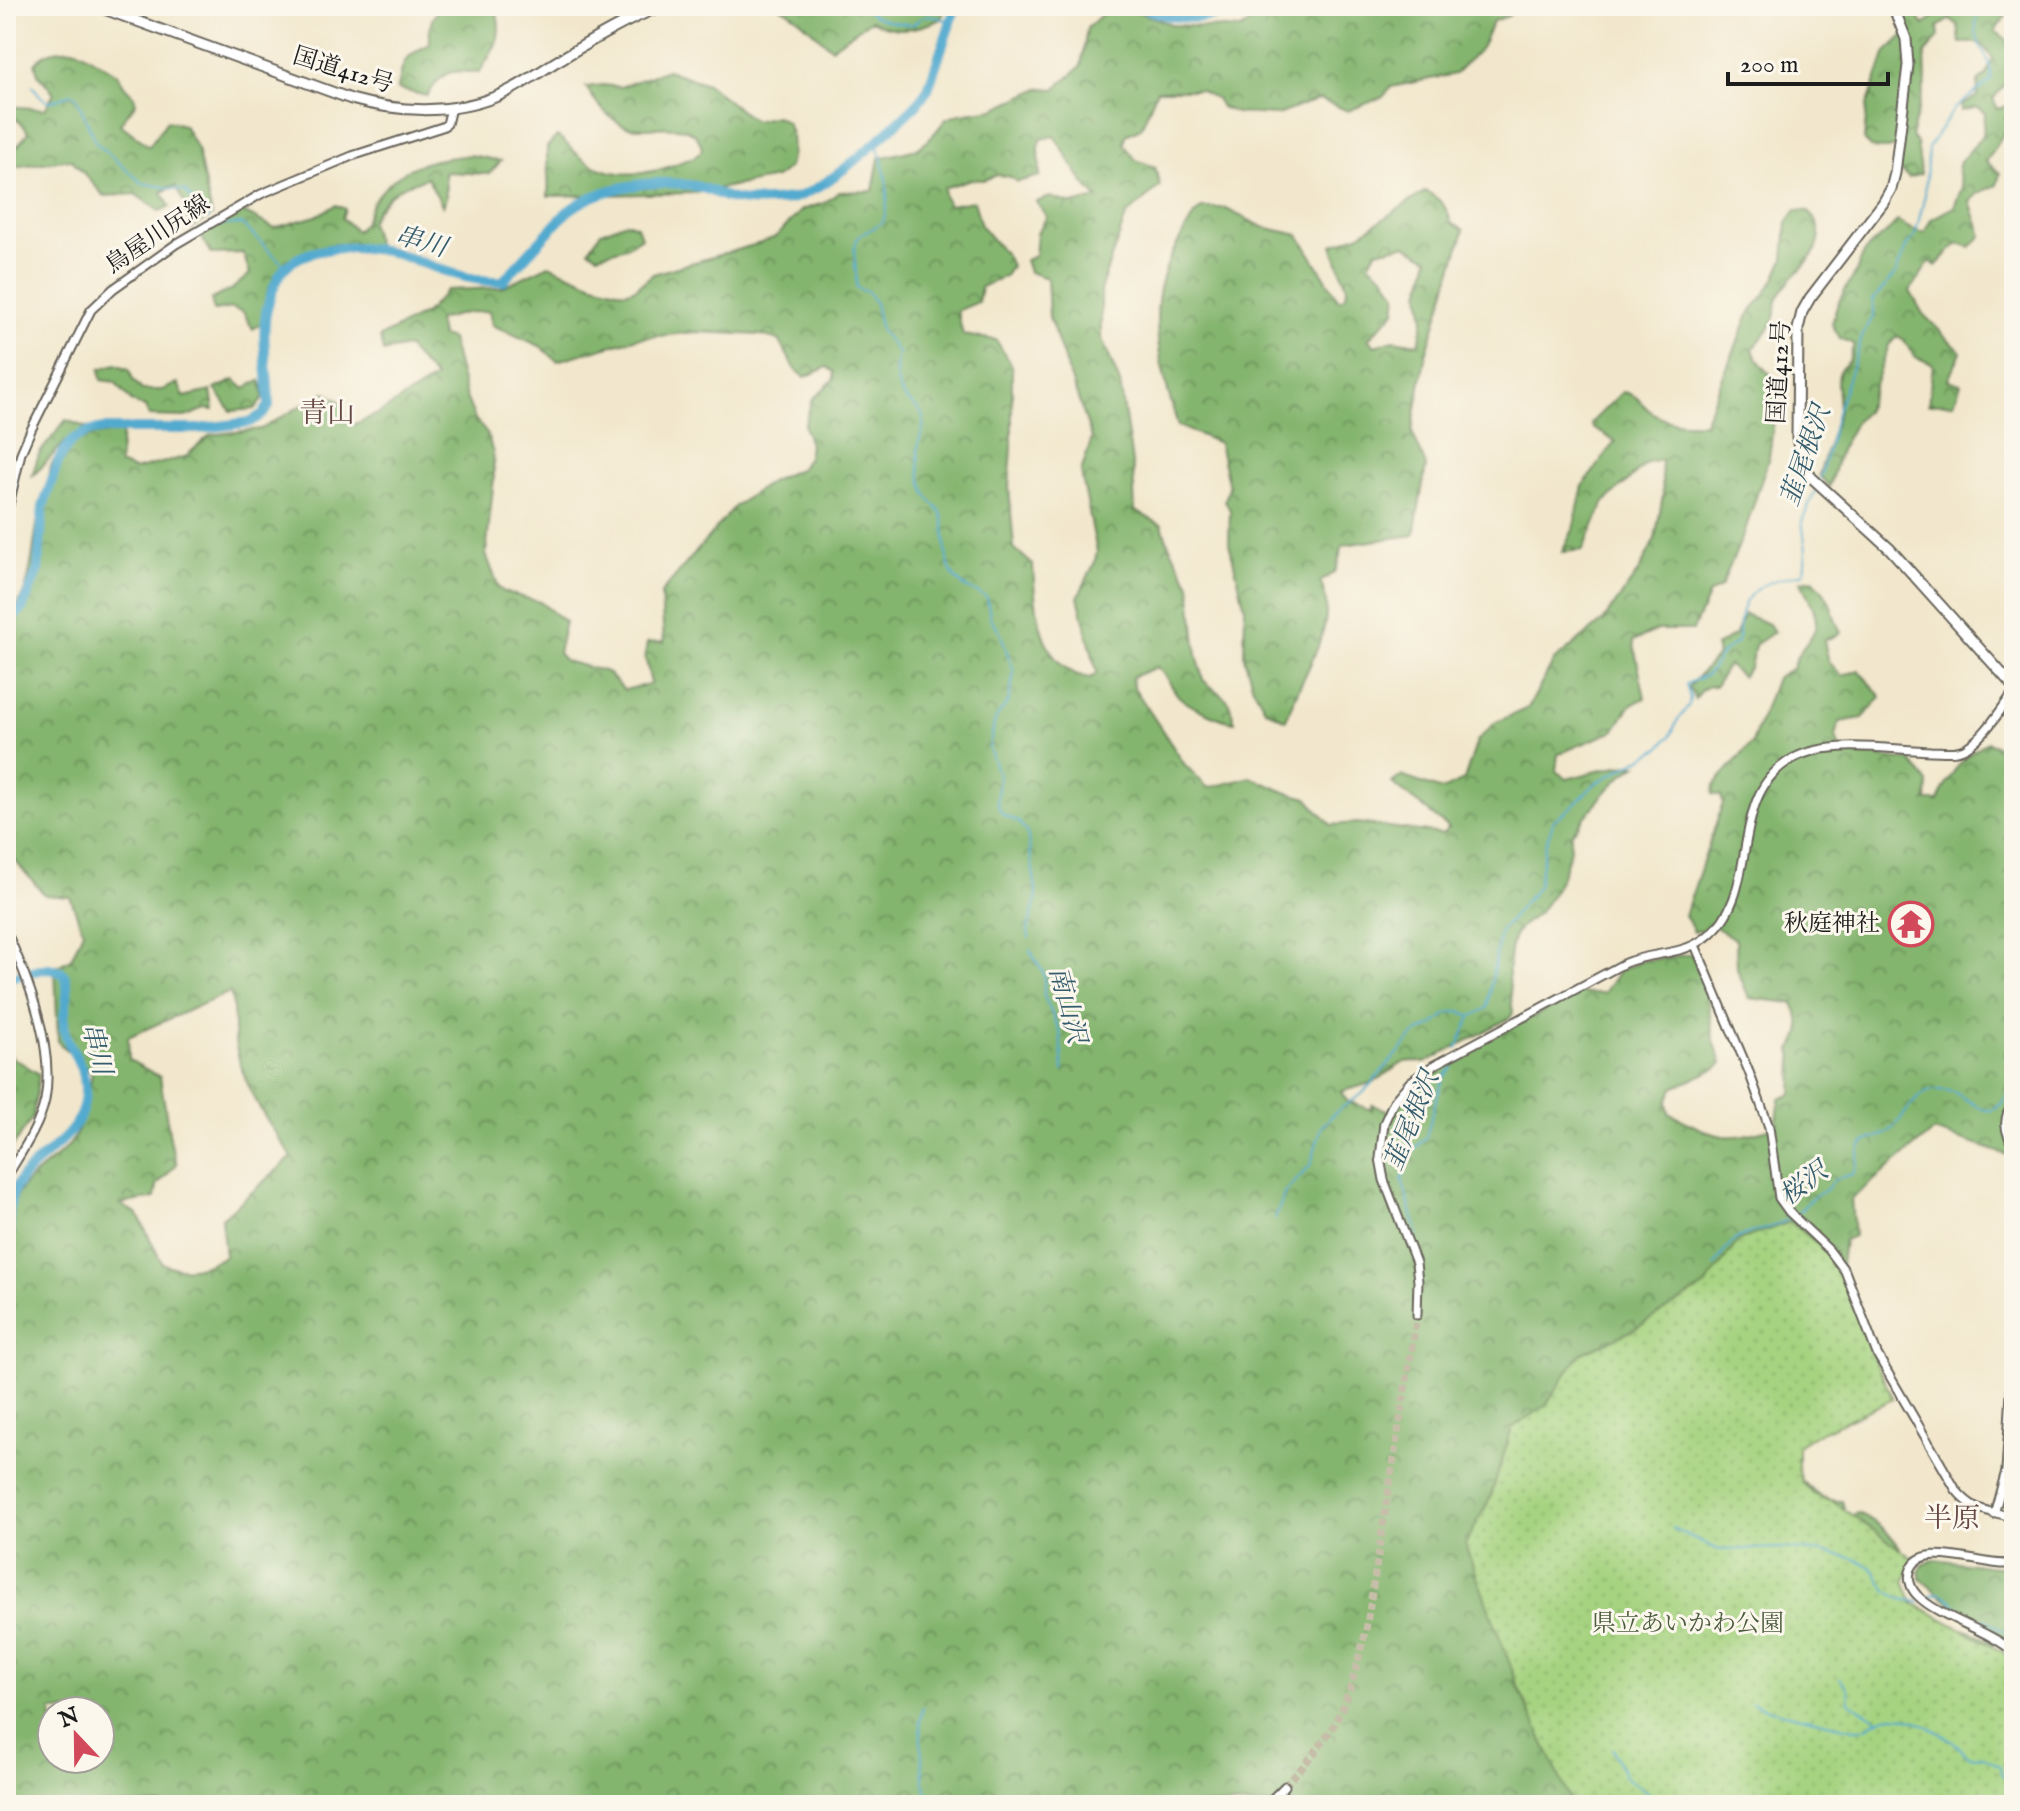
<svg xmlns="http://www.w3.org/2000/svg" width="2020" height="1811" font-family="'IM FELL English','Noto Serif JP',serif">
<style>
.forest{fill:url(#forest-crowns);stroke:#506845;stroke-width:2;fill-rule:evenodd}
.park{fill:url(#park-dots);stroke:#61784e;stroke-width:2}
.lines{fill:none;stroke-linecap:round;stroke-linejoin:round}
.stream{stroke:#52aacf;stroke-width:2}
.river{stroke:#52aacf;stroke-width:10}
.secondary-tunnel{stroke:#c7bea9;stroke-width:7;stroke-dasharray:7 3.5;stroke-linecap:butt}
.secondary-casing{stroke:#67635a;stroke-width:11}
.highway-casing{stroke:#67635a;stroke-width:13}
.secondary{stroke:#fff;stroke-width:7}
.highway{stroke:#fff;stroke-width:9}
.labels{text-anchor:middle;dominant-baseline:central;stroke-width:6;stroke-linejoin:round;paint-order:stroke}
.street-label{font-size:24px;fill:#1c1c1c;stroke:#fbf7ec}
.poi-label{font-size:24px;fill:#1c1c1c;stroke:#fbf7ec;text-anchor:end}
.park-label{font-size:24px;fill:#4c5c3f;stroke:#fbf7ec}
.water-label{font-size:26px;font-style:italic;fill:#345c6d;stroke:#fbf7ec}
.quarter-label{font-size:28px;fill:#664946;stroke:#fbf7ec}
</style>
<defs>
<pattern id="forest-crowns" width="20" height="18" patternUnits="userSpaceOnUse" patternTransform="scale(2)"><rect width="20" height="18" fill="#84b56e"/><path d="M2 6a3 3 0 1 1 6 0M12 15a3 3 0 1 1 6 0" fill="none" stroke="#6b925a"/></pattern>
<pattern id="park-dots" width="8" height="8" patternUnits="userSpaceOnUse" patternTransform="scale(2)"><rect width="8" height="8" fill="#a6d380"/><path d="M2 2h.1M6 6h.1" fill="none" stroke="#8eb56e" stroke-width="1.8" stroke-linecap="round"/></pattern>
</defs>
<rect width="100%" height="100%" fill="#fbf7ec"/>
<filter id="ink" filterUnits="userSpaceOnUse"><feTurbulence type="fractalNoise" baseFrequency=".0125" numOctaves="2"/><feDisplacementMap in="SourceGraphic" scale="16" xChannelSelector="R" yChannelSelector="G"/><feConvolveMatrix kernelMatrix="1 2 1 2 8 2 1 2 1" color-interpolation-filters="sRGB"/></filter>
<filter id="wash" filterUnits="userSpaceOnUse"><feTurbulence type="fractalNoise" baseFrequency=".006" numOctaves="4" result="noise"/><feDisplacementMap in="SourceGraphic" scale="32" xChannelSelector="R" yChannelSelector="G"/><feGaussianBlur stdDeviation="1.8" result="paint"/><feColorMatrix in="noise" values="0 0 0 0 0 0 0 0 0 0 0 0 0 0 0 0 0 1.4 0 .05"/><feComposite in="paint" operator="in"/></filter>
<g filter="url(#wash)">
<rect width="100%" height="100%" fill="#f2e7cc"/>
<path class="forest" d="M 445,6 L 495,7 C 505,36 495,48 479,73 C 447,70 445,69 427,96 L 398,89 C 403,60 403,57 430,44 C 429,28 429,15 445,6 Z
M 778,6 L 946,6 L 941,19 C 917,30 894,34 871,20 L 831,48 C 813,33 800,16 778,6 Z
M 1111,6 L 1124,6 L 1173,25 L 1241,29 L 1270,10 L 1281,6 L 1519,6 L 1508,16 L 1493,21 L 1481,48 L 1455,74 L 1391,87 L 1383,97 L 1348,111 L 1319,99 L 1277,115 L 1236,113 L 1221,107 L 1216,99 L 1200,90 L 1157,90 L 1141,128 L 1126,135 L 1124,144 L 1136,160 L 1155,167 L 1160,186 L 1126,216 L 1101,287 L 1101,337 L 1120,383 L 1133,469 L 1135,511 L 1162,525 L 1168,543 L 1190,584 L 1197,654 L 1203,680 L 1228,700 L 1235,722 C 1220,720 1184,705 1176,693 C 1169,683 1166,675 1157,667 L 1132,677 L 1133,686 L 1185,765 L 1208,788 L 1251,777 L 1285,792 L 1307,798 L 1331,825 L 1358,823 L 1442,834 L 1449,828 L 1392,783 L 1401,776 L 1442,790 L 1464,780 L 1477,741 L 1496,722 L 1528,708 L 1554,661 L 1603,621 L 1639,571 L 1655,539 L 1663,496 L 1661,460 L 1647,463 L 1604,503 L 1583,550 L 1562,552 L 1573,530 L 1583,486 L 1615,441 L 1593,428 L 1591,423 L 1622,392 C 1641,395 1639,404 1653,413 C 1669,423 1686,424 1704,423 L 1748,317 L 1775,279 L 1784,259 L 1787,222 L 1796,210 L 1809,211 C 1841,251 1791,268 1778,298 C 1775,304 1777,311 1775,317 C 1772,328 1760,339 1753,349 C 1760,370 1777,374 1783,394 L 1776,405 L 1769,457 L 1745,531 L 1721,587 L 1709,594 L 1693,630 L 1657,630 L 1633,641 L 1645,698 L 1631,705 L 1614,731 L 1558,754 L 1556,771 L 1567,779 L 1617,766 L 1637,765 C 1608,783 1594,808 1571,834 C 1572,860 1556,894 1538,913 C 1529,922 1518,925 1513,939 C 1505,963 1510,989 1513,1013 L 1510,1018 L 1425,1063 C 1400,1057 1398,1068 1379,1079 C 1368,1086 1353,1087 1341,1092 L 1347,1101 L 1372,1110 L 1372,1105 L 1390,1111 L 1433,1070 L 1463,1057 L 1483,1042 L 1580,993 L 1604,993 L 1620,970 L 1643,961 L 1692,954 L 1707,994 L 1713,1038 L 1722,1063 L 1715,1069 L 1673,1088 L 1667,1102 L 1669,1113 C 1719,1138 1720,1143 1776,1127 L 1780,1099 L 1792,1094 L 1793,1059 L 1791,1050 C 1805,1032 1802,1023 1793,1003 L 1749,998 L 1737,969 L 1736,940 L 1714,926 L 1694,932 L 1685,915 L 1723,803 L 1721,796 L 1713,794 L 1714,785 L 1752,743 L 1776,678 L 1792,668 C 1797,651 1810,642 1815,629 C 1820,614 1806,594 1800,581 L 1812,579 C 1834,599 1829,608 1841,633 L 1824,641 L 1829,662 L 1842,676 L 1859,670 L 1881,697 L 1863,718 L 1839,722 L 1836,737 L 1841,752 L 1911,761 L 1928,783 L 1927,801 L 1938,801 C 1948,777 1964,753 1988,742 L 2000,747 L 2014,761 L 2014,1150 L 2011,1156 L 1934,1131 L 1851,1199 L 1854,1236 L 1844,1240 L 1821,1426 L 1798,1444 L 1794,1472 C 1807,1486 1821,1502 1842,1501 L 1847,1517 L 1858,1513 C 1874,1520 1903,1541 1904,1560 C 1905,1570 1901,1583 1900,1593 L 1932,1619 L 1975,1633 L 1993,1643 L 1985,1651 L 2014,1774 L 2014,1805 L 6,1805 L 6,1257 C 19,1239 7,1216 16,1197 C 28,1174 53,1163 69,1145 C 83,1130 88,1093 92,1073 L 58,1042 L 55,967 L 71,959 L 83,931 L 70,897 L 45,895 L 9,854 L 11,833 L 6,825 L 6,622 C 32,592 31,560 37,524 C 40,510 45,496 48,482 C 50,474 49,465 55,459 C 72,438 97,432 122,433 L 119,464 L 134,470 L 185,457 L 210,435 L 261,429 L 325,392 L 342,403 L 345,418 L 355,424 L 378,414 L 435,378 L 407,347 L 383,352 L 380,337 L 426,313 L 447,290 L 500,288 L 549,265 L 594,284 L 625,292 L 636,288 L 653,274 L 761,243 L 776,237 L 802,210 L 824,203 L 839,192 L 873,191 L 879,158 L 917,149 L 929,140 L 946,119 L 960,114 L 994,109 L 1040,88 L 1055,89 L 1081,66 L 1087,28 ZM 1054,136 C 1069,156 1079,182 1098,198 L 1072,204 L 1050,197 L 1036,202 L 1047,217 L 1037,233 L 1035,256 L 1025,260 L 1029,272 L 1047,278 L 1049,317 L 1092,438 L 1081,472 L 1097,552 L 1094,564 L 1078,597 L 1097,673 L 1091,678 C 1039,672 1035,606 1033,565 L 1014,548 L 1009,487 L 1012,449 L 1012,366 L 996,340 L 963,335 L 957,311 L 978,302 L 981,287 L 1005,276 L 1011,266 L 1006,255 L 981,226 L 974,201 L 949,205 L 944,196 L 944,188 L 971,179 L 983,180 L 998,175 L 1011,177 L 1017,182 L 1040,176 L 1039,147 L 1041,139 ZM 489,311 L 492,325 L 540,346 L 557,361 L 638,338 L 697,332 L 761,335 L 779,340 L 795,369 L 805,377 L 827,367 L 834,372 L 834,379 L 812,400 L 804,426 L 810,445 L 808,457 L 801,468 L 772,481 L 735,506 L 661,593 L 664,642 L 647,643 L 645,656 L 651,684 L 624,690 L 607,672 L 565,661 L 558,653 L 565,622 L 540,602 L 504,592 L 499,588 L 486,554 L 494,477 L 493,453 L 487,434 L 475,419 L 466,397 L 451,339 L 441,336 L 438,320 L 465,313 ZM 230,992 C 236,1010 232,1028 236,1047 C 244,1089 268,1123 292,1157 L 221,1219 L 225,1256 C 205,1267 184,1274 162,1263 L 138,1215 L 120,1204 L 155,1198 L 157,1185 L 177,1164 L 171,1144 L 160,1077 L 129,1060 L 128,1037 ZM 52,1711 L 100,1711 L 100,1759 L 52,1759 Z
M 1908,6 L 1924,25 L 1946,6 L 2013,6 L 1995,31 L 2009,41 L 2014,74 L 1993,99 L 1998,109 L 2014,104 L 2014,118 C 2002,131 1998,148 1986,161 L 2000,173 L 1997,185 L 1978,193 L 1970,202 L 1982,236 L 1970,247 L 1958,243 L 1936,266 L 1930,261 L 1910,291 L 1923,314 L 1961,352 L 1948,380 L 1961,384 L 1954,403 L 1928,404 L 1933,364 L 1915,357 L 1903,339 L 1897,336 L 1889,345 L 1866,411 L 1856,421 L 1840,450 L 1829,487 L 1819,475 L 1839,410 L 1837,382 L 1840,370 L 1849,361 L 1854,344 L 1840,338 L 1832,324 C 1836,305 1842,294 1852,279 C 1860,268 1859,256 1870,246 C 1880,237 1889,233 1897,221 L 1911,229 L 1924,233 L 1931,219 L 1954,207 L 1962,187 L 1958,169 L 1960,162 L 1983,135 L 1985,113 L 1978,107 L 1961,111 L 1961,106 L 1977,96 L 1978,82 L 1986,75 L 1993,59 L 1981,43 L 1960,43 L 1958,25 L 1950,19 L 1938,27 L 1939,37 L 1925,54 L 1926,80 L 1911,137 L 1917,143 L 1921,174 L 1909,178 L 1899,169 L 1903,145 L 1888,149 L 1871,148 L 1864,140 L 1867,106 L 1886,52 L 1907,32 L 1904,11 Z
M 77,49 L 117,74 L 125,87 L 134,96 L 136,103 L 120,124 L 149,146 L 167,121 L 184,125 L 197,149 L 212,216 L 190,229 L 183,225 L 185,204 L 175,186 L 162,192 L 170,207 L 159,211 L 135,194 L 104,196 L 71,159 L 6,168 L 6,160 L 28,133 C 23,122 17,119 6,116 L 6,106 L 45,109 L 54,93 L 38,74 L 35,63 C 46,49 60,50 77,49 Z
M 667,70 L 707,84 L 754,121 L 776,116 L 787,123 L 791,134 L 792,152 L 789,167 L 776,178 L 695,193 L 548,196 C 550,179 546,164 547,147 L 557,136 C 568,143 575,154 586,161 C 614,180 652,175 681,162 C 690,159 697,157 702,150 C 697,114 649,134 626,126 C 609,120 595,102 586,87 L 603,85 L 620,87 Z
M 470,155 L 501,161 L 489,174 L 445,172 L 446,197 L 443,207 L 427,177 C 419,182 408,183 402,187 C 387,195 377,208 370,222 L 379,250 C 366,248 349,243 336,244 C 291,249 263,274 264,321 L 253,329 L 243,312 L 231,308 L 214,311 L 211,299 L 231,290 L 250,274 L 243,253 L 211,254 L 200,234 L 241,211 L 274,228 L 316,216 L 336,205 L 345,209 L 342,218 L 356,231 C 367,224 367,210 375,199 C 403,163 428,160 470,155 Z
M 1426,191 C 1440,199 1447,206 1451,223 L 1464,230 L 1425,358 L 1412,432 L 1426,466 L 1414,535 L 1343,545 L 1335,572 L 1320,582 C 1343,624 1298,679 1286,720 L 1265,709 L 1253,687 L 1244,657 L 1245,608 L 1229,543 L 1230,510 L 1225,501 L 1229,487 L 1219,443 L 1178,426 C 1164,380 1148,326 1163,277 C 1169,255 1183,235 1194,215 L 1202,208 L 1224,208 L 1263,227 L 1299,235 L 1339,300 L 1346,296 L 1347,287 L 1332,245 L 1360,234 ZM 1405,245 L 1429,258 L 1420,293 L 1424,319 L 1419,344 L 1393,340 L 1375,346 L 1368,339 L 1395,311 L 1397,294 L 1384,276 L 1369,264 L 1376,251 Z
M 626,222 L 637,226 L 641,237 L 626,247 L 598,255 L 589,250 L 601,232 Z
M 116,364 L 129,369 L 133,380 L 142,390 L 162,390 L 178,383 L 184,397 L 211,391 L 214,410 L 206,409 L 185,417 L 149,416 L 145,407 L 132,402 L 115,382 L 101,380 L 100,369 Z
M 235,380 L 245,389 L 252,383 L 261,381 L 264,397 L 255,409 L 231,411 L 215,389 Z
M 66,420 L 88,428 C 64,435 51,461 32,476 L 39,454 Z
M 1744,614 L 1769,624 L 1774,632 L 1755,645 L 1750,667 L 1742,677 L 1728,665 L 1715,686 C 1703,685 1701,692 1695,699 L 1688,687 L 1718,655 L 1716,646 L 1736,634 Z
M 6,1047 L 12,1057 L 39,1074 L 33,1117 L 6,1157 Z
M 1935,1559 L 1995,1567 L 2014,1565 L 2014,1643 L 1966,1618 L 1921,1579 L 1919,1572 L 1922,1565 Z"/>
<path class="park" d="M 1790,1222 L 1828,1252 L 1846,1281 L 1868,1346 L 1893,1399 L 1808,1438 L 1798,1447 L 1798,1467 L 1802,1482 L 1813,1494 L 1833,1502 L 1914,1559 L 1904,1582 L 1913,1603 L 2003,1652 L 2014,1663 L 2014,1698 L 2007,1699 L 2008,1713 L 2014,1714 L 2014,1805 L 1572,1805 L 1519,1688 L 1465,1545 L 1490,1499 L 1512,1428 L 1545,1406 L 1580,1354 L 1629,1332 L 1705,1286 L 1739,1240 Z"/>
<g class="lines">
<path class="stream" d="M 862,6 C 875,20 896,24 914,24 C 924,11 935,17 949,21
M 32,85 C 49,109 47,101 71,94 L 76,96 L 96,143 L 102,148 L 142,183 L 185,191 L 209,219
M 876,141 C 885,169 892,193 883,222 C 876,227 867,231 860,236 C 849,245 858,271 856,286 L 860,290 L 868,292 L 875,303 L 881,331 L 898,353 C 895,370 894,385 906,399 C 912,405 920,408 923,417 C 926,428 917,440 918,452 C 918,466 921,489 930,500 C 935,507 941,509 943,519 C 947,539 942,562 956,579 C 964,589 977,591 987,598 L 990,617 L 1000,632 L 1014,672 L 1009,700 L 995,720 L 989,748 L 999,776 L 997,802 L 1000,811 L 1005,816 L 1019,822 L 1027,833 L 1037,896 L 1028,929 L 1029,938
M 217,225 L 242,224 L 287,268
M 1820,479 L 1838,409 L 1863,334 L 1873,317 L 1873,300 L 1895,275 L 1906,247 L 1915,236 L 1925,195 L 1928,148 L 1954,109 L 1991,80 C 1994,50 1964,46 1981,6
M 1030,950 L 1044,974 L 1044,996 L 1060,1032 L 1063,1071
M 1457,1048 L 1471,1017 L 1487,1008 L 1500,932 L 1538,886 L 1545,846 L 1554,820 L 1574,805 L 1596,783 L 1660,748 L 1671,735 L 1677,721 L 1689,705 L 1690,698 L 1686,684 L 1708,674 L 1723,652 L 1737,642 C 1740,632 1739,620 1742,610 C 1751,582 1780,579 1804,573 L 1806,550 L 1802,521 L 1816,489
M 1796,1215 L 1812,1198 L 1826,1190 L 1834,1179 L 1853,1174 C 1859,1165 1856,1153 1862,1145 C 1869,1137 1882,1138 1890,1131 C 1912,1111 1914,1082 1953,1092 C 1965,1096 1980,1113 1992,1110 C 2005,1106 2007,1090 2014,1081
M 1275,1219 L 1285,1192 L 1310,1166 L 1322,1126 L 1337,1111 L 1362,1094 L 1415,1034 L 1430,1027 L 1447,1014 L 1460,1011 L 1471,1017
M 1418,1236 L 1402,1180 L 1412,1152 L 1426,1137 L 1437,1097 L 1444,1077 L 1453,1067
M 1715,1266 C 1740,1221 1753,1240 1791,1218
M 1672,1528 L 1719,1550 L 1781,1548 L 1831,1553 L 1855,1559 L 1872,1568 L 1887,1591 L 1901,1599 L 1920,1602
M 1926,1599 L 1938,1593 L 1947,1597 L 1969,1617 L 1986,1620 L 2003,1631 L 2014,1632
M 1840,1678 L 1848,1689 L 1849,1702 L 1879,1720
M 1752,1702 L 1763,1708 L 1854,1729 C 1868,1730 1870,1723 1882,1718 C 1895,1713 1913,1719 1925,1725 C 1934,1729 1943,1736 1951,1740 C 1965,1748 1961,1760 1982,1756 L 2000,1766 L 2001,1774 L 2014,1783
M 923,1707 L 920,1721 L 923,1780 L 932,1805
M 1613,1749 L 1625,1777 L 1666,1805
M 1849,1805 L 1858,1803 L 1862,1805"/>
<path class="river" d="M 1140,6 C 1178,25 1218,18 1257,6
M 6,623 L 22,609 L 38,570 L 43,507 L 59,459 L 72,440 L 88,432 L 104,429 L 198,429 L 250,422 L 263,414 L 269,406 C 269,374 260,338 267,308 C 270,297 275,282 281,273 C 301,243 367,244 397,254 C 432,265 466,283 503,281 L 567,212 C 600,186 654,178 695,186 C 707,188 718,195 729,198 C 747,203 772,202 790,199 C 825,193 889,131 916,105 L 928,89 L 956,6
M 6,978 L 48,968 L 63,973 C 74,992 60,1013 65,1033 C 70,1051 84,1065 85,1085 C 88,1145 30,1151 13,1193 C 4,1217 14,1243 6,1266"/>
</g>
</g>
<g filter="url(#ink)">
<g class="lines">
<path class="secondary-tunnel" d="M 1285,1786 C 1303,1766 1323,1745 1336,1721 C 1351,1692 1358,1661 1366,1630 L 1417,1315"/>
<g class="secondary-casing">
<path id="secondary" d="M 6,518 L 21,453 L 31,430 L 91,310 L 113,289 L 176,244 L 261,194 L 352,156 L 442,127 L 447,124 L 451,108
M 6,931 C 28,978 55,1047 45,1100 C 39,1128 20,1154 6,1178
M 1695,945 L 1749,1072 L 1769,1127 L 1779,1198 L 1789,1212 L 1829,1250 L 1845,1271 L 1877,1354 L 1956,1490 C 1976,1514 1988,1509 2014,1518
M 2014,1103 C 2001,1118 2005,1132 2014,1148
M 1417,1315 L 1418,1281 L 1416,1263 L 1384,1180 L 1380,1158 L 1384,1123 L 1394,1101 L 1410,1082 L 1434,1065 L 1625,963 C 1651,952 1682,956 1705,938 C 1763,896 1726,802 1787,762 C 1824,737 1888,750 1931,751 C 1942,751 1957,754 1967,747 C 1986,735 2000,710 2014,692
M 1994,1514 L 2006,1471 L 2014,1347
M 2014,1563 C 1989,1570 1919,1536 1910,1572 C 1908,1580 1911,1589 1917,1595 C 1938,1617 1987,1629 2014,1652
M 1266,1805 L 1285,1786"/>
</g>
<g class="highway-casing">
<path id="highway" d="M 96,6 L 351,99 C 397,112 450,115 495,97 C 516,89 535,75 554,63 C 589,42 623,21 662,6
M 1893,6 L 1906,39 L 1908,65 L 1895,173 L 1891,189 L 1883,203 L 1810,298 L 1802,312 L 1798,329 L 1797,437 L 1800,454 L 1811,477 L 1890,549 L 2014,687"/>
</g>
<use href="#secondary" class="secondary"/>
<use href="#highway" class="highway"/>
</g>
</g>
<defs>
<g id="temple-ring" transform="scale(2.3)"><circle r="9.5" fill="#fbf7ec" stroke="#d1495b" stroke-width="1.5"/><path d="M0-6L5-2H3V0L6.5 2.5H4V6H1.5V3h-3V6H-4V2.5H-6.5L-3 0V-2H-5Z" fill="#d1495b"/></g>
</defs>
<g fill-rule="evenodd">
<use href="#temple-ring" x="1911" y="924"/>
</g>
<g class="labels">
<g class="street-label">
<text transform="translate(343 71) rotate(17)">国道412号</text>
<text transform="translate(158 235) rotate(-34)">鳥屋川尻線</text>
<text transform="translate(1780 372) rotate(-87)">国道412号</text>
</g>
<g class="poi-label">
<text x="1880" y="924">秋庭神社</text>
</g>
<g class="park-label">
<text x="1688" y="1624">県立あいかわ公園</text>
</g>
<g class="water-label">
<text transform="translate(421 242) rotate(16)">串川</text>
<text transform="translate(1806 456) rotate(-71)">韮尾根沢</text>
<text transform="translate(1067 1005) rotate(75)">南山沢</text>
<text transform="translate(96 1049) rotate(76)">串川</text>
<text transform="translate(1412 1121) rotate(-68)">韮尾根沢</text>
<text transform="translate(1804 1184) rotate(-37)">桜沢</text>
</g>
<g class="quarter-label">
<text x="327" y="414">青山</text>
<text x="1952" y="1519">半原</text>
</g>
</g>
<rect width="2020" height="1811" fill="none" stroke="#fbf7ec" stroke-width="32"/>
<g transform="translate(76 1735) rotate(338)"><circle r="38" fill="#fbf7ec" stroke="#a29f99" stroke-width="2"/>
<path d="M0-6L14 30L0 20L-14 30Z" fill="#d1495b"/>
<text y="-12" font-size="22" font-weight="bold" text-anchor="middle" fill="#1c1c1c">N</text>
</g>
<path d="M1728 72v12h160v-12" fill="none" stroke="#1c1c1c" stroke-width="4"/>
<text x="1740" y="72" font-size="24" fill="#1c1c1c" stroke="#fbf7ec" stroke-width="6" paint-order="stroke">200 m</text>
</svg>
